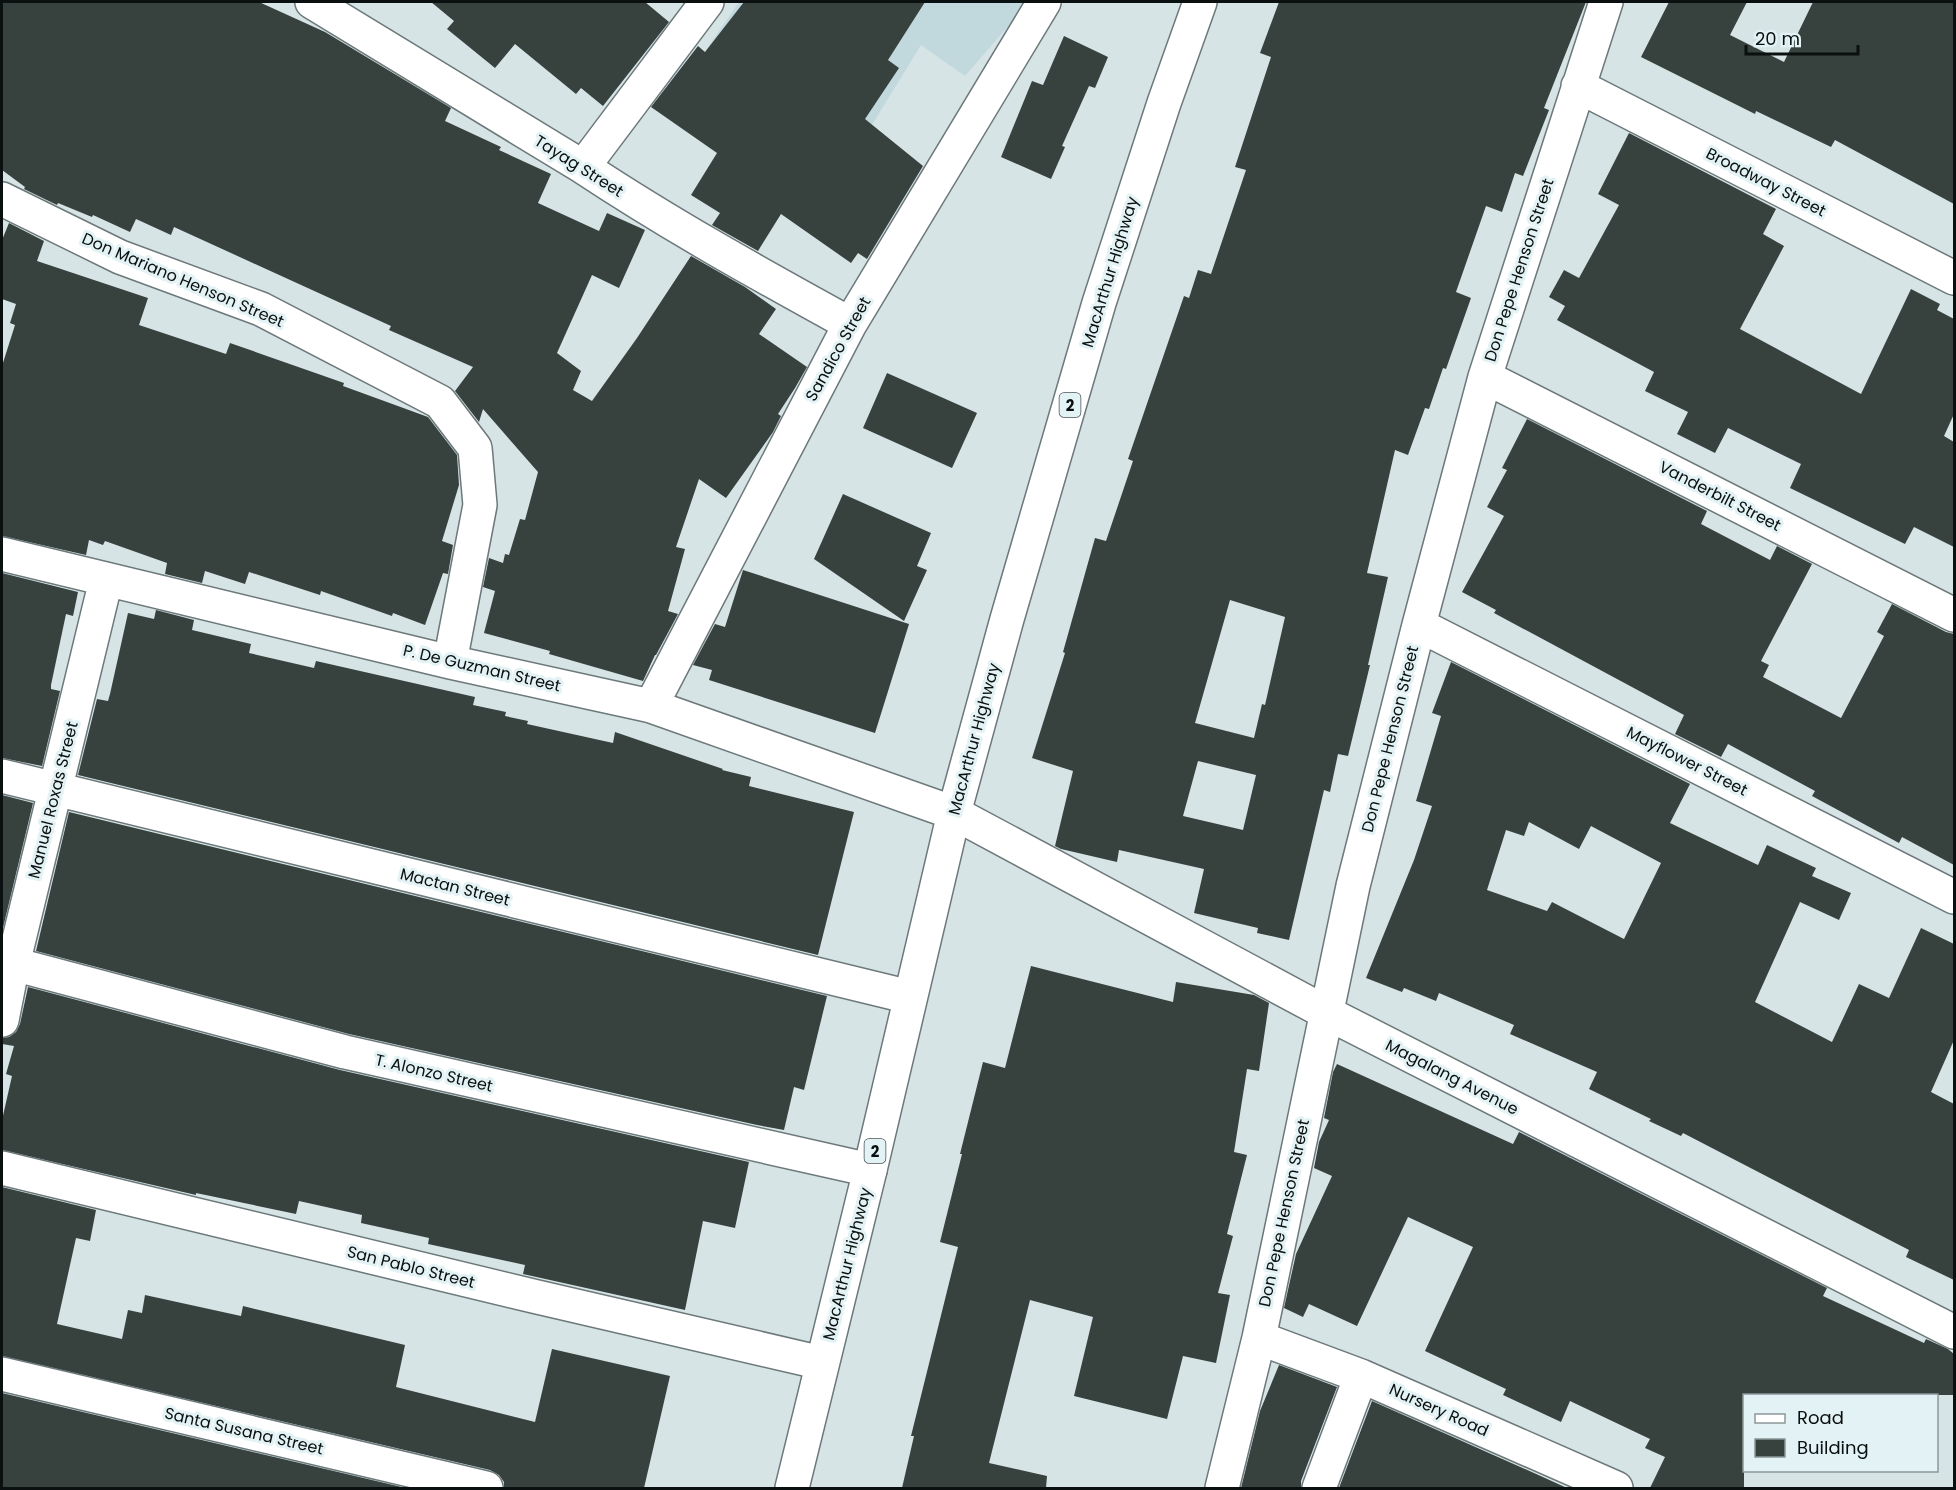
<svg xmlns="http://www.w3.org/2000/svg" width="1956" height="1490" font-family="Poppins,sans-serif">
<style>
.built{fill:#c1d8dc}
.building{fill:#37423f;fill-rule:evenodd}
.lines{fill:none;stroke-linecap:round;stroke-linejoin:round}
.minor-casing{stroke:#6c787a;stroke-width:36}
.highway-casing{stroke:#6c787a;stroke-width:36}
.minor{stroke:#fff;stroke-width:33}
.highway{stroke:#fff;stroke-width:33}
.labels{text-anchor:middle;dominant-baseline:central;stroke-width:6;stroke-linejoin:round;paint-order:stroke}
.shield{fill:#e3f2f4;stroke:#4b5354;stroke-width:1.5}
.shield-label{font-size:15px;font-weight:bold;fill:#0a0f0f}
.street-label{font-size:16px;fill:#0a0f0f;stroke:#e3f2f4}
</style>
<rect width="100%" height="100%" fill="#d6e4e6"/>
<path class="built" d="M 739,2 L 1029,2 L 965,76 L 921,45 L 854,154 L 699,60 Z"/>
<path class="building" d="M 2,2 L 259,2 L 325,32 L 451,108 L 445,121 L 501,147 L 499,150 L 551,174 L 538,203 L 599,231 L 607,213 L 645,230 L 619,288 L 592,275 L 557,353 L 581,371 L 573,390 L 592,401 L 637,338 L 691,256 L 745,287 L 776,309 L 759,334 L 807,367 L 795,388 L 778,414 L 781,416 L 773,432 L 726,498 L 699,479 L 676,547 L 685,549 L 668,611 L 678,614 L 656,655 L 655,655 L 643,681 L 549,654 L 550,651 L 484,633 L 495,591 L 483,587 L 489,558 L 503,563 L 505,554 L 509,555 L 520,519 L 525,520 L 538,472 L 483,409 L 479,422 L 455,391 L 473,367 L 389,330 L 391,326 L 174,227 L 171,235 L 136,219 L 130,232 L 93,215 L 92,217 L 58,203 L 57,205 L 24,189 L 25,187 L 2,170 Z
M 431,2 L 645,2 L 669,22 L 603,106 L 581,88 L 576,94 L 515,44 L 495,68 L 447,29 L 454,21 Z
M 744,2 L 925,2 L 888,60 L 899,68 L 865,119 L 923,166 L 867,259 L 858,253 L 851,263 L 781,214 L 758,251 L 712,225 L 720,213 L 691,195 L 717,153 L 651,107 L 698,46 L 705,52 Z
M 1279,2 L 1586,2 L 1544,108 L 1549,110 L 1523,176 L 1515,173 L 1502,212 L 1486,206 L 1456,292 L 1471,298 L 1446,369 L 1443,368 L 1429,409 L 1425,408 L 1408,455 L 1395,450 L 1367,573 L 1388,577 L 1368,665 L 1370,665 L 1348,756 L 1338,754 L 1330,792 L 1324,790 L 1289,940 L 1257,933 L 1258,928 L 1194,913 L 1204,869 L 1119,850 L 1117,862 L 1061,849 L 1055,846 L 1073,771 L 1032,758 L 1065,653 L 1063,652 L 1095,538 L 1106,541 L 1133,461 L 1128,459 L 1184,296 L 1189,298 L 1198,270 L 1211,274 L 1246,170 L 1235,167 L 1271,57 L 1260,53 ZM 1230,600 L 1285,617 L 1265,705 L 1262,704 L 1254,738 L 1195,723 ZM 1198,761 L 1256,775 L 1243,830 L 1183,816 Z
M 1669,2 L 1747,2 L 1730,35 L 1784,62 L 1813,2 L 1954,2 L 1954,204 L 1835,140 L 1831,147 L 1756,111 L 1755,114 L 1641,57 Z
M 1064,36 L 1108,57 L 1095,88 L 1089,86 L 1062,146 L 1065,147 L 1051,179 L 1001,157 L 1032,81 L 1043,85 Z
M 1629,133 L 1776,209 L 1763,234 L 1784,246 L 1740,329 L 1861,394 L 1911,289 L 1940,304 L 1937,310 L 1954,319 L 1954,414 L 1944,436 L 1954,442 L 1954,547 L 1914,527 L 1905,544 L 1790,488 L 1801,464 L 1728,428 L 1715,453 L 1677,434 L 1688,412 L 1645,391 L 1654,372 L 1557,320 L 1565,306 L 1549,297 L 1564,270 L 1579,278 L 1619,205 L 1598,194 Z
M 9,223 L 44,241 L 37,261 L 148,298 L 139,325 L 226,354 L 230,343 L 344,383 L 343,386 L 428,417 L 457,455 L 459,485 L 442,541 L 453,545 L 448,574 L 443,573 L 425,625 L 393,613 L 392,616 L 321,591 L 320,595 L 249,572 L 245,584 L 205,571 L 202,583 L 165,574 L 167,563 L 105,541 L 103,545 L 89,540 L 86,555 L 2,536 L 2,366 L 15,325 L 10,323 L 16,304 L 2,299 L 2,240 Z
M 887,373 L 977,413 L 952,468 L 863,428 Z
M 1527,419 L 1707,511 L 1701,524 L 1770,560 L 1777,546 L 1812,564 L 1761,661 L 1769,665 L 1763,677 L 1841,718 L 1884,636 L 1877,632 L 1892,604 L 1946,632 L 1954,634 L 1954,865 L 1902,837 L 1899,843 L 1812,796 L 1815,791 L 1728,744 L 1721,757 L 1675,734 L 1684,715 L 1494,613 L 1496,610 L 1462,592 L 1504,516 L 1487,507 L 1507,470 L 1502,468 Z
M 843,494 L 931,533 L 917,566 L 927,570 L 904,621 L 814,559 Z
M 743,570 L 909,624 L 875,733 L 709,680 L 712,670 L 693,665 L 715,624 L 725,627 Z
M 2,573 L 78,592 L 73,616 L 66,614 L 51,685 L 51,689 L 60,691 L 42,766 L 2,758 Z
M 156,610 L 194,620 L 192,630 L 251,644 L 249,653 L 314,668 L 316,661 L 475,697 L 473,705 L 506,712 L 505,716 L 528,721 L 527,724 L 613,743 L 615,732 L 723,769 L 722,770 L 751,777 L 749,786 L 854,812 L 818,955 L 78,775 L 97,699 L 108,701 L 110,694 L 128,613 L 154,619 Z
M 1451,662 L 1690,784 L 1670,823 L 1758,865 L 1767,845 L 1816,868 L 1812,876 L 1851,893 L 1839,920 L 1800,902 L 1755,1002 L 1832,1042 L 1859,984 L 1889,998 L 1921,928 L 1954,944 L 1954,1040 L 1931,1092 L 1954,1104 L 1954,1280 L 1906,1257 L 1909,1250 L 1683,1133 L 1681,1136 L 1649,1121 L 1651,1119 L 1589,1089 L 1597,1072 L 1510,1034 L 1514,1025 L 1439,993 L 1436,1001 L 1404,988 L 1402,992 L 1366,978 L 1414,860 L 1432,806 L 1416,801 L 1441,716 L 1432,713 ZM 1529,822 L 1579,849 L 1591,826 L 1661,863 L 1624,939 L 1552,902 L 1547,911 L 1487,890 L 1506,830 L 1524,836 Z
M 2,795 L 33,803 L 2,932 Z
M 69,812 L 827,996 L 804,1090 L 794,1087 L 784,1130 L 757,1125 L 349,1034 L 36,951 Z
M 1031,966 L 1173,1002 L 1176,982 L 1254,995 L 1269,1003 L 1259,1071 L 1247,1069 L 1234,1152 L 1247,1155 L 1227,1234 L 1233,1236 L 1218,1293 L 1230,1295 L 1216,1363 L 1183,1356 L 1167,1419 L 1074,1396 L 1093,1317 L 1030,1300 L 989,1463 L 1047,1476 L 1046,1488 L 902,1488 L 914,1436 L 911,1436 L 958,1247 L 940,1242 L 962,1154 L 960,1154 L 983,1062 L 1005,1068 Z
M 28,987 L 340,1070 L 749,1162 L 735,1228 L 703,1221 L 685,1310 L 523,1274 L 525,1265 L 428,1244 L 429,1238 L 361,1223 L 362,1215 L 299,1201 L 296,1214 L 196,1193 L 196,1195 L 2,1150 L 2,1120 L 12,1076 L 6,1074 L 14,1046 L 2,1044 L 2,1038 L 9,1037 L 16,1032 L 20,1024 Z
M 1337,1064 L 1513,1144 L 1519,1132 L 1827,1288 L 1823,1296 L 1924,1343 L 1926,1339 L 1948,1349 L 1954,1354 L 1954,1395 L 1744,1395 L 1744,1488 L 1650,1488 L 1665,1457 L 1645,1448 L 1650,1439 L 1570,1401 L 1561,1422 L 1503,1395 L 1506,1389 L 1425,1351 L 1473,1247 L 1408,1217 L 1357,1326 L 1309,1304 L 1303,1317 L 1284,1308 L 1296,1254 L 1332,1176 L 1314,1168 L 1319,1142 L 1329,1120 L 1324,1118 L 1333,1072 Z
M 2,1187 L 96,1210 L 90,1241 L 76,1238 L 57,1324 L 122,1339 L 128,1310 L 142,1313 L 145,1295 L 241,1316 L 243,1306 L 405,1345 L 396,1387 L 535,1422 L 552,1349 L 670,1376 L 644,1488 L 504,1488 L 504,1482 L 499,1475 L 490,1470 L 2,1356 Z
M 1279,1365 L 1337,1387 L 1301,1481 L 1301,1488 L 1241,1488 L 1260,1411 Z
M 2,1393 L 406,1488 L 2,1488 Z
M 1372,1401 L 1534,1473 L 1567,1488 L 1339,1488 Z"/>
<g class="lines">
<g class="minor-casing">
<path id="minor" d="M 312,2 L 583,167 C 669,224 759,274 850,324
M 1578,86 L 1954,278
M 583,167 L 707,2
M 2,199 L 120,257 L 261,309 L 440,402 L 475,448 L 480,505 L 450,662
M 1485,377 L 1954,615
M 2,554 L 450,662 L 651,706 L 954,813 L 1325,1012 L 1954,1332
M 1419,625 L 1954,897
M 651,706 L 850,324 L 1044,2
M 2,776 L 910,997
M 2,961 L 345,1052 L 870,1170
M 2,1020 L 13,964 L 106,580
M 2,1168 L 533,1296 L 822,1363
M 1259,1338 L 1361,1376 L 1616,1488
M 2,1374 L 486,1488
M 1222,1488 L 1259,1338 L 1353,886 L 1419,625 L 1485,377 L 1606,2
M 1319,1488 L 1361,1376"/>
</g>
<g class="highway-casing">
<path id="highway" d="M 792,1488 L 870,1170 L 954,813 L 1007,619 L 1099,303 L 1164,103 L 1200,2"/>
</g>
<use href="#minor" class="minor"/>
<use href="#highway" class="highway"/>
</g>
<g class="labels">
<g class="shield">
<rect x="1059.5" y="393" width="21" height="24" rx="4.5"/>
<rect x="864.5" y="1139" width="21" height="24" rx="4.5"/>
</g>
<g class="shield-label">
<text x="1070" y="405">2</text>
<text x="875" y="1151">2</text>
</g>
<g class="street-label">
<text transform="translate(579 166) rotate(32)">Tayag Street</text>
<text transform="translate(1766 182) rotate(27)">Broadway Street</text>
<text transform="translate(1519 270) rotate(-72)">Don Pepe Henson Street</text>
<text transform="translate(1110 272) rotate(-73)">MacArthur Highway</text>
<text transform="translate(183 280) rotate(23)">Don Mariano Henson Street</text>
<text transform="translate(838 349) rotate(-61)">Sandico Street</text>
<text transform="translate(1720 496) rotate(27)">Vanderbilt Street</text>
<text transform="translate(482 668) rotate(13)">P. De Guzman Street</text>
<text transform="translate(974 739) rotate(-75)">MacArthur Highway</text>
<text transform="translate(1390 739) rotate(-76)">Don Pepe Henson Street</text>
<text transform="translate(1687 761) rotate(27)">Mayflower Street</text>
<text transform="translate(53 800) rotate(-76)">Manuel Roxas Street</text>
<text transform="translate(455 887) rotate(14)">Mactan Street</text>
<text transform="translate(434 1073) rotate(13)">T. Alonzo Street</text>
<text transform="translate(1452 1077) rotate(27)">Magalang Avenue</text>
<text transform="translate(1284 1213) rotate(-78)">Don Pepe Henson Street</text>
<text transform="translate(847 1264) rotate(-76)">MacArthur Highway</text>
<text transform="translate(411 1267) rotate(14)">San Pablo Street</text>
<text transform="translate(1439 1410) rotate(24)">Nursery Road</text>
<text transform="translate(244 1431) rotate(13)">Santa Susana Street</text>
</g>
</g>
<rect width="1956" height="1490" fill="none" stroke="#0a0f0f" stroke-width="6"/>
<rect x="1743" y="1394" width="195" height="78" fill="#e3f2f4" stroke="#8c9798" stroke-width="1.5"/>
<rect x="1755" y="1414" width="30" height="9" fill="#ffffff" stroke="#8c9798" stroke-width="1.5"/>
<text x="1797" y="1424" font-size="18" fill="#0a0f0f">Road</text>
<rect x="1755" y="1439" width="30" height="18" fill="#37423f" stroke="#8c9798" stroke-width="1.5"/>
<text x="1797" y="1454" font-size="18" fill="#0a0f0f">Building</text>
<path d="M1746 45v9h112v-9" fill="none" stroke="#0a0f0f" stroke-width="3"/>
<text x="1755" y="45" font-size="18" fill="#0a0f0f" stroke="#e3f2f4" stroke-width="4.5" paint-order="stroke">20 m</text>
</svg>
